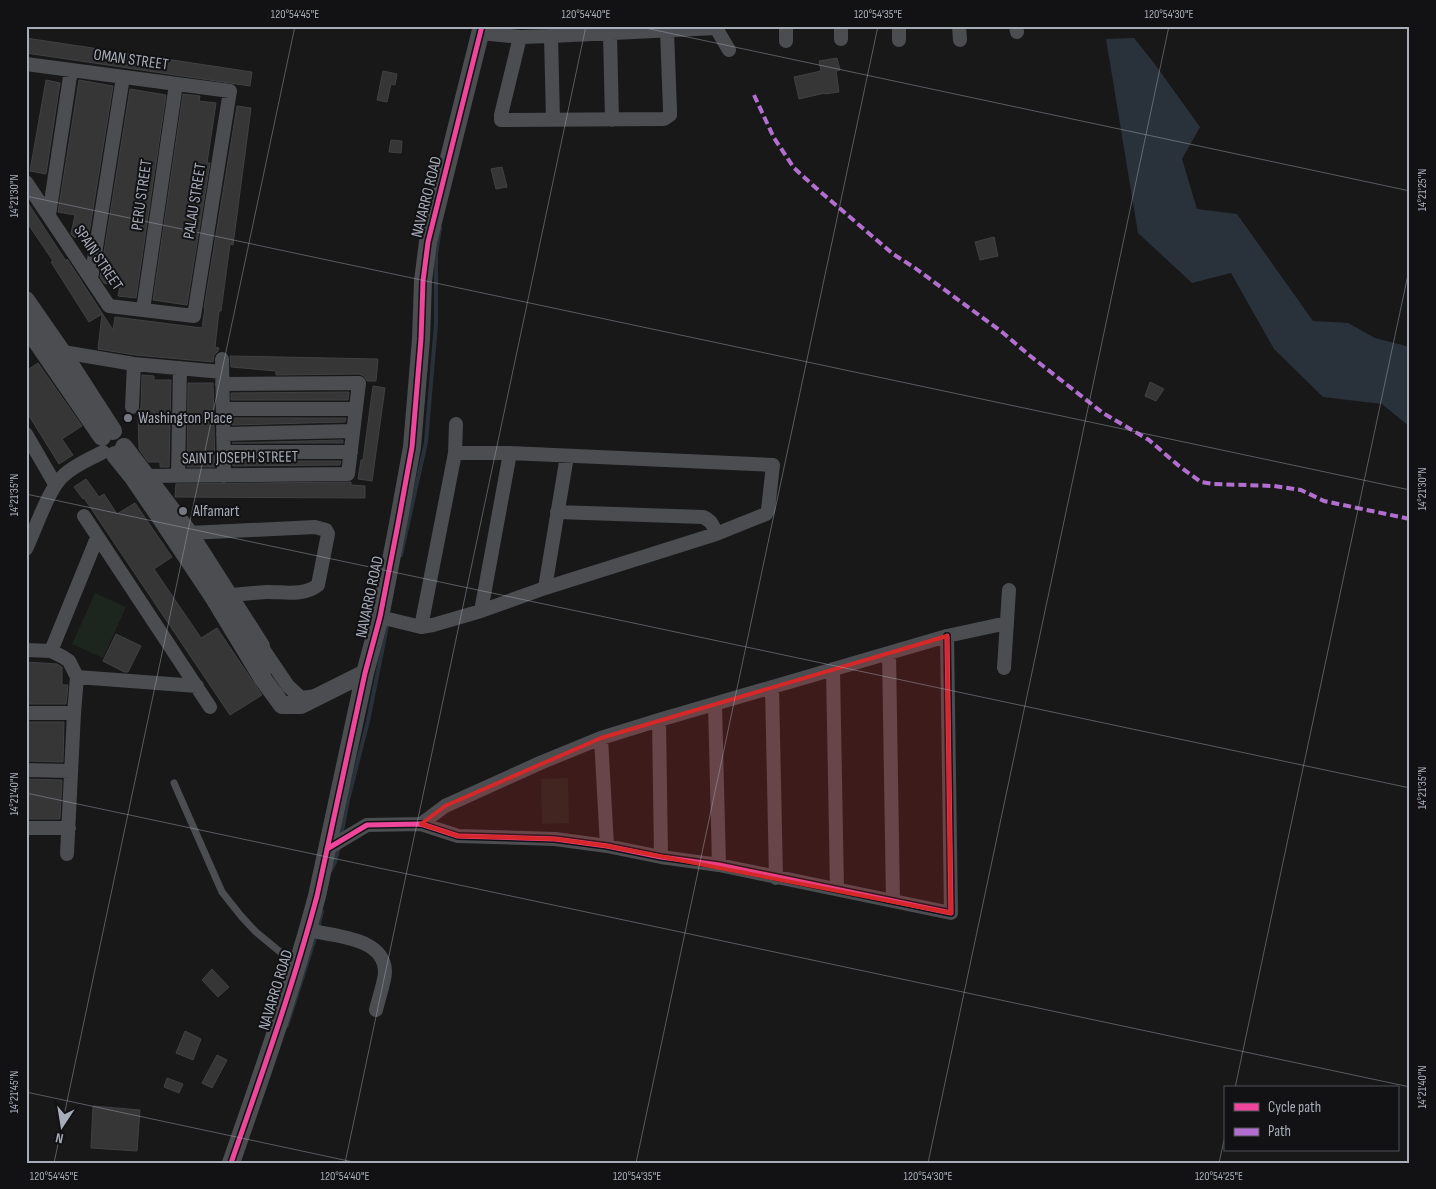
<svg xmlns="http://www.w3.org/2000/svg" width="1436" height="1189" font-family="'Sofia Sans Condensed',sans-serif">
<style>
.green{fill:#1d251f}
.water{fill:#29323b}
.lines{fill:none;stroke-linecap:round;stroke-linejoin:round}
.stream{stroke:#29323b;stroke-width:4}
.building{fill:#363637;stroke:#404144}
.service{stroke:#4b4d51;stroke-width:7}
.minor{stroke:#4b4d51;stroke-width:14}
.tertiary{stroke:#4b4d51;stroke-width:18}
.quiet{stroke:#b36fd0;stroke-width:4;stroke-dasharray:8 4;stroke-linecap:butt}
.cycleway-casing{stroke:#121214;stroke-width:8}
.cycleway{stroke:#ed469a;stroke-width:5}
.marked{fill:#d62828;fill-opacity:0.2;stroke:#d62828;stroke-width:4;stroke-linejoin:round}
.ticks{fill:none;stroke:#a8adba;stroke-width:1;stroke-opacity:0.45}
.poi-dot{fill:#767981;stroke:#121214;stroke-width:2}
.labels{text-anchor:middle;dominant-baseline:central;stroke-width:4;stroke-linejoin:round;paint-order:stroke}
.street-label{font-size:16px;fill:#a8adba;stroke:#121214}
.poi-label{font-size:16px;fill:#a8adba;stroke:#121214;text-anchor:start}
.neatline{fill:none;stroke:#a8adba;stroke-width:2}
.ticks-label{font-size:12px;text-anchor:middle;fill:#a8adba}
</style>
<rect width="100%" height="100%" fill="#181818"/>
<path class="green" d="M 95,593 L 126,607 L 103,658 L 72,644 Z
M 568,778 L 569,823 L 542,824 L 541,779 Z"/>
<path class="water" d="M 1134,38 L 1154,63 L 1200,127 L 1182,159 L 1197,209 L 1237,214 L 1313,321 L 1348,323 L 1375,338 L 1410,347 L 1410,427 L 1382,404 L 1323,397 L 1274,349 L 1231,273 L 1192,283 L 1138,233 L 1106,39 Z"/>
<g class="lines">
<path class="stream" d="M 401,555 L 426,442 L 436,324 L 436,254 L 440,228
M 341,836 L 348,800 L 368,721 L 388,621
M 331,870 L 335,862 L 339,846
M 318,928 L 322,911
M 287,1026 L 316,935"/>
</g>
<path class="building" d="M 26,38 L 252,72 L 250,86 L 26,53 Z
M 837,58 L 840,70 L 836,71 L 839,92 L 825,94 L 825,93 L 799,99 L 794,77 L 821,71 L 819,61 Z
M 383,71 L 397,74 L 395,85 L 391,84 L 387,102 L 377,100 Z
M 46,80 L 60,83 L 46,174 L 30,171 Z
M 79,80 L 113,86 L 88,240 L 74,237 L 71,234 L 75,215 L 58,212 Z
M 130,89 L 166,95 L 136,298 L 118,296 L 120,286 L 104,283 L 100,277 Z
M 183,94 L 200,96 L 199,101 L 216,103 L 207,163 L 210,163 L 187,305 L 153,300 Z
M 237,106 L 251,108 L 233,245 L 230,244 L 221,311 L 219,311 L 215,347 L 219,348 L 218,351 L 214,355 L 213,362 L 135,355 L 98,349 L 102,314 L 89,322 L 51,262 L 53,261 L 26,221 L 26,200 L 66,261 L 67,259 L 71,265 L 113,330 L 115,317 L 202,328 L 205,308 L 204,308 Z
M 391,140 L 402,141 L 401,153 L 389,152 Z
M 502,167 L 507,187 L 496,189 L 491,169 Z
M 994,237 L 998,256 L 980,260 L 975,242 Z
M 230,356 L 378,359 L 376,381 L 367,381 L 364,376 L 359,374 L 276,375 L 276,371 L 231,367 Z
M 38,363 L 82,426 L 62,439 L 73,455 L 59,464 L 26,411 L 26,371 Z
M 142,375 L 154,376 L 154,380 L 171,380 L 169,467 L 160,467 L 160,462 L 148,462 L 139,449 L 138,413 L 141,407 Z
M 1150,382 L 1164,389 L 1156,401 L 1145,396 Z
M 188,383 L 213,383 L 215,467 L 187,467 Z
M 373,386 L 385,388 L 372,481 L 358,479 L 361,460 L 363,460 Z
M 349,392 L 348,400 L 231,400 L 231,393 Z
M 232,418 L 346,418 L 345,422 L 232,425 Z
M 343,440 L 343,443 L 232,443 Z
M 232,461 L 341,461 L 340,465 L 233,466 Z
M 86,479 L 99,497 L 104,494 L 117,514 L 135,503 L 172,557 L 154,569 L 201,638 L 217,628 L 262,695 L 230,715 L 84,498 L 83,499 L 74,487 Z
M 351,482 L 351,485 L 365,486 L 365,498 L 175,497 L 176,484 Z
M 116,634 L 141,646 L 128,672 L 124,672 L 103,661 Z
M 26,662 L 57,664 L 62,667 L 62,685 L 68,685 L 66,704 L 26,704 Z
M 26,722 L 64,722 L 63,762 L 26,761 Z
M 26,779 L 62,780 L 60,819 L 26,819 Z
M 212,969 L 229,987 L 218,997 L 202,980 Z
M 185,1031 L 201,1039 L 193,1060 L 176,1053 Z
M 217,1055 L 227,1060 L 212,1088 L 202,1083 Z
M 167,1078 L 183,1084 L 179,1093 L 164,1087 Z
M 93,1106 L 140,1110 L 137,1151 L 91,1148 Z"/>
<g class="lines">
<path class="service" d="M 174,783 L 222,892 L 241,916 L 256,932 L 296,965"/>
<path class="minor" d="M 899,26 L 899,40
M 959,26 L 960,40
M 1016,26 L 1017,32
M 716,28 L 729,50
M 480,33 L 520,37 L 551,36 L 716,28 L 716,26
M 610,34 L 612,120
M 551,36 L 553,120
M 520,37 L 501,115 L 501,120 L 664,119 L 670,115 L 670,110 L 667,31
M 841,39 L 841,26
M 786,41 L 786,26
M 26,64 L 230,91 L 194,316 L 109,306 L 26,182
M 49,215 L 71,70
M 91,279 L 123,77
M 143,310 L 176,84
M 57,351 L 134,364 L 222,372
M 222,359 L 224,476
M 132,407 L 134,364
M 223,409 L 356,409
M 26,434 L 55,484
M 223,434 L 353,431
M 224,452 L 351,452
M 140,476 L 348,474 L 359,383 L 222,384
M 178,476 L 180,368
M 557,512 L 703,517 C 712,521 713,525 716,534
M 84,516 L 210,707
M 189,533 L 315,527 L 326,530 L 328,534 L 318,585 C 304,596 285,592 268,592 C 252,593 235,594 220,597
M 26,549 C 35,530 49,488 63,476 C 74,465 90,459 103,452
M 545,588 L 567,456
M 481,611 L 510,453
M 380,617 L 421,627 L 433,625 L 481,611 L 545,588 L 716,534 L 766,514 L 768,510 L 773,465 L 510,453 L 455,453
M 421,627 L 455,453 L 456,424
M 261,646 L 288,686 L 301,698 L 317,696
M 26,650 L 51,651 L 63,657 L 69,661 L 77,677 L 74,713 L 67,854
M 51,651 L 97,538
M 889,653 L 893,901
M 1004,668 L 1009,590
M 833,669 L 837,889
M 77,677 L 197,686
M 772,687 L 776,878
M 715,704 L 719,865
M 26,713 L 74,713
M 659,720 L 661,857
M 601,738 L 607,846
M 26,770 L 71,771
M 421,824 L 445,806 L 540,763 L 601,738 L 659,720 L 947,636 L 1007,623
M 26,828 L 69,828
M 327,849 L 367,825 L 421,824 L 458,836 L 555,839 L 607,846 L 661,857 L 719,865 L 951,913 L 947,636
M 308,930 C 333,936 385,937 385,972 C 385,981 378,1000 376,1010"/>
<path class="tertiary" d="M 26,300 L 62,352 L 113,431
M 26,326 L 102,437
M 124,447 L 189,533 L 261,646 L 262,677
M 115,455 L 132,476 L 160,517 L 214,598 L 263,679 L 282,705 L 301,705 L 365,673
M 231,1163 C 262,1074 293,986 317,896 L 365,673 L 380,617 L 398,524 L 412,447 L 421,339 L 423,281 L 428,242 L 482,26"/>
<path class="quiet" d="M 754,95 L 774,138 L 794,168 L 816,188 L 893,254 L 915,268 L 1002,332 L 1029,355 L 1103,413 L 1149,440 L 1179,466 L 1201,482 L 1213,484 L 1274,486 L 1301,490 L 1324,501 L 1410,519"/>
<g class="cycleway-casing">
<path id="cycleway" d="M 327,849 L 367,825 L 421,824 L 458,836 L 555,839 L 607,846 L 661,857 L 719,865 L 951,913 L 947,636
M 231,1163 C 262,1074 293,986 317,896 L 365,673 L 380,617 L 398,524 L 412,447 L 421,339 L 423,281 L 428,242 L 482,26"/>
</g>
<use href="#cycleway" class="cycleway"/>
</g>
<path class="marked" d="M 947,636 L 951,913 L 607,846 L 555,839 L 458,836 L 421,824 L 445,806 L 601,738 Z"/>
<path class="ticks" d="M 636,26 L 1410,191M 26,196 L 1410,490M 26,494 L 1410,788M 26,793 L 1410,1087M 1235,1088 L 1410,265M 26,1092 L 358,1163M 54,1163 L 295,26M 345,1163 L 586,26M 636,1163 L 878,26M 928,1163 L 1169,26M 1219,1163 L 1225,1136"/>
<g class="poi-dot">
<circle cx="128" cy="418" r="5"/>
<circle cx="183" cy="511" r="5"/>
</g>
<g class="labels">
<g class="street-label">
<text transform="translate(131 60) rotate(8)">OMAN STREET</text>
<text transform="translate(142 195) rotate(-82)">PERU STREET</text>
<text transform="translate(427 197) rotate(-76)">NAVARRO ROAD</text>
<text transform="translate(195 201) rotate(-81)">PALAU STREET</text>
<text transform="translate(98 258) rotate(56)">SPAIN STREET</text>
<text transform="translate(240 458) rotate(-1)">SAINT JOSEPH STREET</text>
<text transform="translate(370 597) rotate(-78)">NAVARRO ROAD</text>
<text transform="translate(276 990) rotate(-73)">NAVARRO ROAD</text>
</g>
<g class="poi-label">
<text x="138" y="418">Washington Place</text>
<text x="193" y="511">Alfamart</text>
</g>
</g>
<rect width="1436" height="1189" fill="none" stroke="#121214" stroke-width="55"/>
<rect x="1224" y="1086" width="175" height="65" fill="#121214" stroke="#4e5056"/>
<rect x="1234" y="1103" width="25" height="8" fill="#ed469a" stroke="#4e5056"/>
<text x="1268" y="1112" font-size="15" fill="#a8adba">Cycle path</text>
<rect x="1234" y="1128" width="25" height="8" fill="#b36fd0" stroke="#4e5056"/>
<text x="1268" y="1136" font-size="15" fill="#a8adba">Path</text>
<g transform="translate(62 1126) rotate(192)" stroke="#121214" stroke-width="4" paint-order="stroke">
<path d="M0-4L9 19L0 12L-9 19Z" fill="#a8adba"/>
<text y="-8" font-size="14" font-weight="bold" text-anchor="middle" fill="#a8adba">N</text>
</g>
<rect x="28" y="28" width="1380" height="1134" class="neatline"/>
<g class="ticks-label">
<text x="295" y="18">120°54'45"E</text>
<text x="586" y="18">120°54'40"E</text>
<text x="878" y="18">120°54'35"E</text>
<text x="1169" y="18">120°54'30"E</text>
<text transform="translate(1422 190) rotate(-90)" y="4">14°21'25"N</text>
<text transform="translate(14 196) rotate(-90)" y="4">14°21'30"N</text>
<text transform="translate(1422 489) rotate(-90)" y="4">14°21'30"N</text>
<text transform="translate(14 495) rotate(-90)" y="4">14°21'35"N</text>
<text transform="translate(1422 788) rotate(-90)" y="4">14°21'35"N</text>
<text transform="translate(14 794) rotate(-90)" y="4">14°21'40"N</text>
<text transform="translate(1422 1087) rotate(-90)" y="4">14°21'40"N</text>
<text transform="translate(14 1092) rotate(-90)" y="4">14°21'45"N</text>
<text x="54" y="1180">120°54'45"E</text>
<text x="345" y="1180">120°54'40"E</text>
<text x="637" y="1180">120°54'35"E</text>
<text x="928" y="1180">120°54'30"E</text>
<text x="1219" y="1180">120°54'25"E</text>
</g>
</svg>
